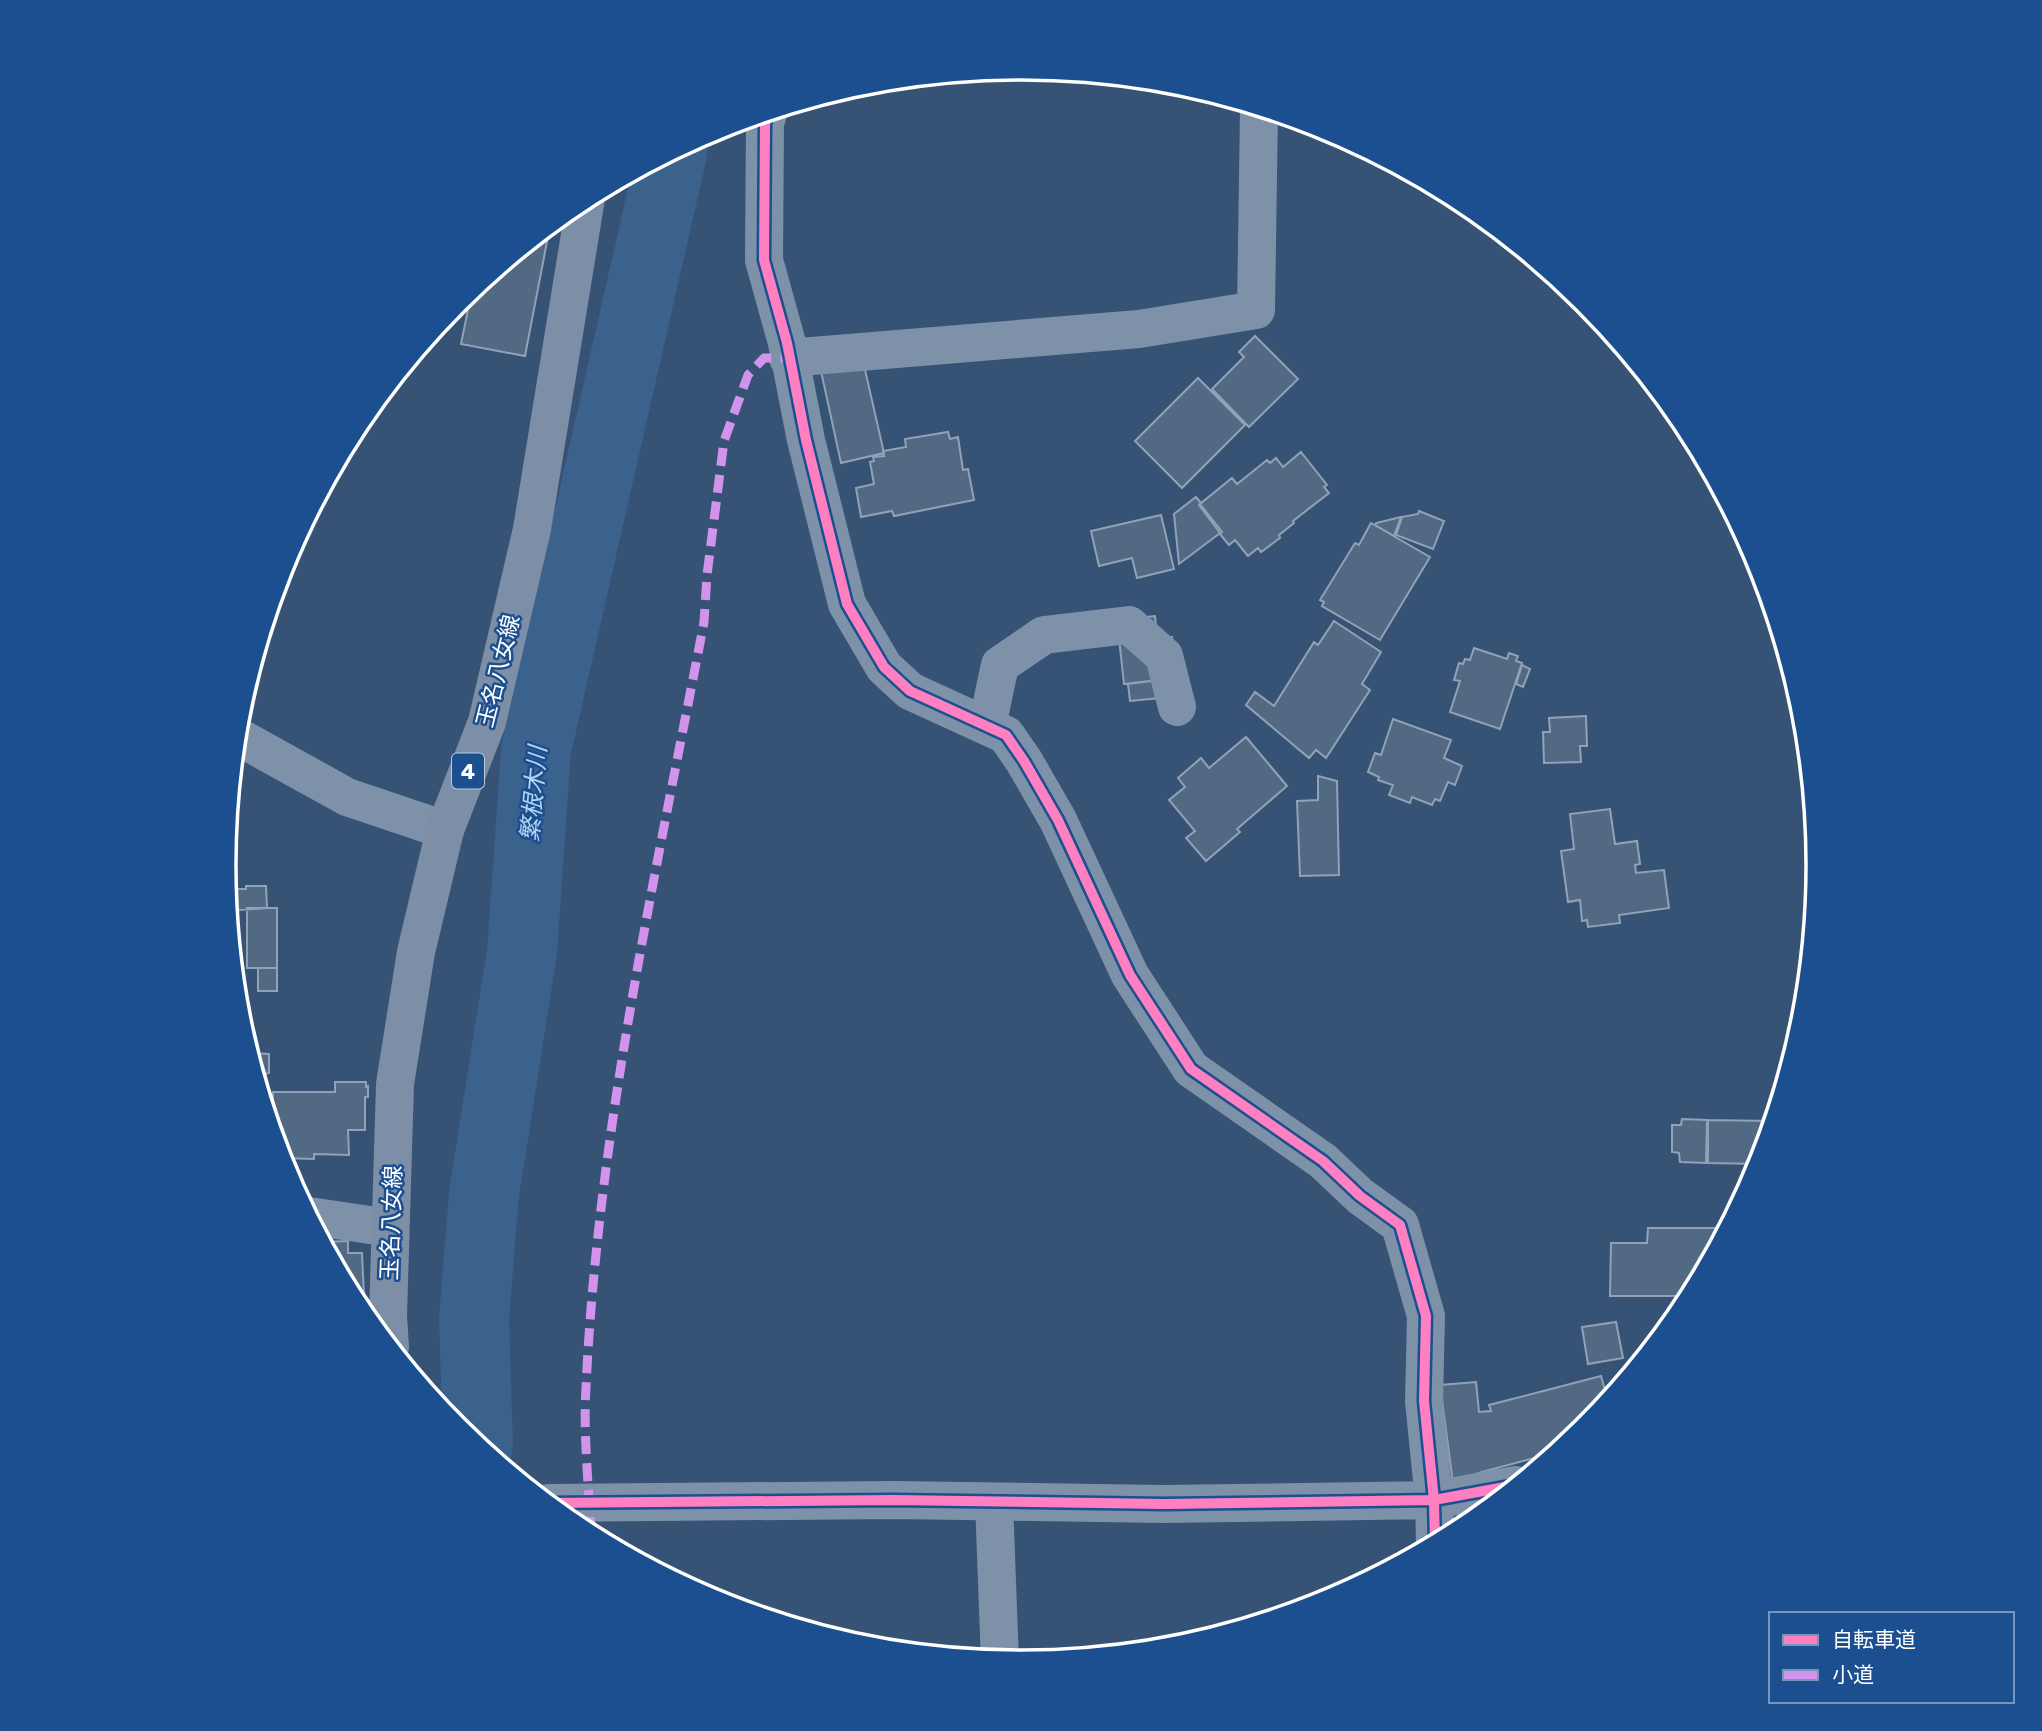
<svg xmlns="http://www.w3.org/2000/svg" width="2042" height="1731" font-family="Rubik,'Noto Sans JP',sans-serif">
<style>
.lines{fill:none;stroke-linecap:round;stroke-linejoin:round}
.river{stroke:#3b618d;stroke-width:70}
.building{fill:#526984;stroke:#92a2b6;stroke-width:2}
.minor{stroke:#7d92a8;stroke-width:38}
.major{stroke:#7d8ea7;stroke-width:38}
.quiet{stroke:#d193ec;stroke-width:9;stroke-dasharray:18 9;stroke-linecap:butt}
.cycleway-casing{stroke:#1b4f8f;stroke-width:15}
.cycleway{stroke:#ff80c0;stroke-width:10}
.labels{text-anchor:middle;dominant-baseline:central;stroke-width:5;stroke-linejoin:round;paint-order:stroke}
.shield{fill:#1b4f8f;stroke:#bbcadd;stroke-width:2}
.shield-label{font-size:21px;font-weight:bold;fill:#fff}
.street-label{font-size:23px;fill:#fff;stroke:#1b4f8f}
.water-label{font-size:24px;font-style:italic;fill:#b5d3f5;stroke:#1b4f8f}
.rim{fill:none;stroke:#fff;stroke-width:3.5}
</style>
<rect width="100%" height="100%" fill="#365274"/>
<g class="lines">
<path class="river" d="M 478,1446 L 474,1318 L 484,1194 L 522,952 L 536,750 L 672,153"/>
</g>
<path class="building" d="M 550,226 L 525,356 L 461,344 L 472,290 Z
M 1255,336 L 1298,379 L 1249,427 L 1212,389 L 1244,357 L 1239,352 Z
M 863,361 L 884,453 L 841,463 L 821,371 Z
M 1198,378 L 1245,425 L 1182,488 L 1135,441 Z
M 948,432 L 950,439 L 958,437 L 963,470 L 968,469 L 974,500 L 894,516 L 892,511 L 861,517 L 856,488 L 874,484 L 870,462 L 874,461 L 873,457 L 884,456 L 883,451 L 906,447 L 905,439 Z
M 1301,452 L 1327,485 L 1324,487 L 1329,493 L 1293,521 L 1294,523 L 1279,535 L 1280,538 L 1261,552 L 1258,548 L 1248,556 L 1235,540 L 1229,545 L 1220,534 L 1222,532 L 1200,504 L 1232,478 L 1237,484 L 1267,460 L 1270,463 L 1276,458 L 1283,467 Z
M 1196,497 L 1201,503 L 1199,505 L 1220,533 L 1179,564 L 1174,514 Z
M 1419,511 L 1444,521 L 1433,549 L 1396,535 L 1402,517 L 1418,514 Z
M 1161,515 L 1174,569 L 1137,578 L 1132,558 L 1099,566 L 1091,531 Z
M 1401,517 L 1394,536 L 1375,525 L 1376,523 Z
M 1371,523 L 1430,557 L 1380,640 L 1322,606 L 1324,602 L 1320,600 L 1355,543 L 1359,545 Z
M 1155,616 L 1157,638 L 1172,637 L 1176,678 L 1124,684 L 1117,620 Z
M 1334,621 L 1381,652 L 1362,684 L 1370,690 L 1326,758 L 1316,750 L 1309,758 L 1246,705 L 1255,692 L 1274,706 L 1314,642 L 1318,645 Z
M 1474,648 L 1507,659 L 1509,653 L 1518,656 L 1516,661 L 1522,663 L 1500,729 L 1450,712 L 1460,681 L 1454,680 L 1459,663 L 1463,664 L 1465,659 L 1470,660 Z
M 1522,665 L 1530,669 L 1523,687 L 1516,684 Z
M 1159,680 L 1160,698 L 1130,701 L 1128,684 Z
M 1586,716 L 1587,746 L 1580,746 L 1581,762 L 1544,763 L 1543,732 L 1550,732 L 1549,718 Z
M 1393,719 L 1451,740 L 1444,758 L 1462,766 L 1455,785 L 1448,782 L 1440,801 L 1435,799 L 1432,805 L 1412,797 L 1410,803 L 1389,795 L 1393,785 L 1378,780 L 1379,777 L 1368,772 L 1375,753 L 1381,755 Z
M 1246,737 L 1287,786 L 1237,829 L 1240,832 L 1206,861 L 1186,838 L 1195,831 L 1169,800 L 1185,787 L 1178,778 L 1201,758 L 1209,768 Z
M 1318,776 L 1337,781 L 1339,875 L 1300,876 L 1297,801 L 1318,800 Z
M 1610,809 L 1615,844 L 1637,841 L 1640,864 L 1635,865 L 1636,873 L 1664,870 L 1669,908 L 1619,915 L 1620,923 L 1588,927 L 1587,920 L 1582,921 L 1580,900 L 1568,902 L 1561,851 L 1574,849 L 1570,814 Z
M 246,886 L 266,886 L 267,908 L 228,911 L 227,889 L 246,889 Z
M 247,908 L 277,908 L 277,968 L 247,968 Z
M 258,968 L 277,968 L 277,991 L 258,991 Z
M 239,1016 L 248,1016 L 250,1024 L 249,1054 Z
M 249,1053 L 269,1054 L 269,1073 L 265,1074 L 265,1106 Z
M 335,1082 L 366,1082 L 366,1087 L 368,1086 L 368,1097 L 365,1097 L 365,1130 L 348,1130 L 349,1155 L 314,1154 L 314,1159 L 281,1158 L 273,1132 L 273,1092 L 335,1092 Z
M 1682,1119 L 1707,1120 L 1706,1163 L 1680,1162 L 1679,1153 L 1672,1152 L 1672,1125 L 1681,1125 Z
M 1708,1120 L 1772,1121 L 1760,1164 L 1708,1163 Z
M 1648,1228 L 1727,1228 L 1691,1296 L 1610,1296 L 1611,1243 L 1647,1243 Z
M 348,1241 L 348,1253 L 362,1253 L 365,1316 L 358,1308 L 322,1242 Z
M 1616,1322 L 1623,1358 L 1588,1364 L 1582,1327 Z
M 1601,1376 L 1608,1401 L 1584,1430 L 1557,1452 L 1482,1472 L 1453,1483 L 1440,1385 L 1476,1382 L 1479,1412 L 1491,1411 L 1489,1405 Z"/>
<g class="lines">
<path class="minor" d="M 768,113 L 765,124 L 764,260 L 787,343 L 806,440 L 847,604 L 884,667 L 910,691 L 1006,735 L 1024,761 L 1058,820 L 1130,975 L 1191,1069 L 1323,1161 L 1360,1196 L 1400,1225 L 1426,1316 L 1424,1401 L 1434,1500 L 1435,1544
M 788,358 L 1139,329 L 1256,310 L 1259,109
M 987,726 L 1000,665 L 1044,635 L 1129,625 L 1164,656 L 1177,707
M 237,736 L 347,797 L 445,830
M 309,1216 L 390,1228
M 994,1502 L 1000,1661
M 548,1503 L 893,1500 L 1164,1504 L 1434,1500 L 1516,1485"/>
<path class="major" d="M 390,1347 L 388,1316 L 395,1084 L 416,952 L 445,830 L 487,722 L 532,529 L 586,198"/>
<path class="quiet" d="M 591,1535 C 589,1486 583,1436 586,1387 C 598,1130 656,873 704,622 L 707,575 L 724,441 L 748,375 L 764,358 L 788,358"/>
<g class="cycleway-casing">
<path id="cycleway" d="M 768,113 L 765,124 L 764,260 L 787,343 L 806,440 L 847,604 L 884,667 L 910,691 L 1006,735 L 1024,761 L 1058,820 L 1130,975 L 1191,1069 L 1323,1161 L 1360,1196 L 1400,1225 L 1426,1316 L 1424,1401 L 1434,1500 L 1435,1544
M 548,1503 L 893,1500 L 1164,1504 L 1434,1500 L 1516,1485"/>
</g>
<use href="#cycleway" class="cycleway"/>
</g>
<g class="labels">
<rect class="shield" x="452" y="753.5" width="32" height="35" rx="5"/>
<g class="shield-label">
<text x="468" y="771">4</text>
</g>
<g class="street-label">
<text transform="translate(498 671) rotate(-76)">玉名八女線</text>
<text transform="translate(391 1223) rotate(-88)">玉名八女線</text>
</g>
<g class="water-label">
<text transform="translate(534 794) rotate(-85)">繁根木川</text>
</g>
</g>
<path d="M0 0H2042V1731H0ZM236 865a785 785 0 1 1 1570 0a785 785 0 1 1-1570 0Z" fill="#1b4f8f" fill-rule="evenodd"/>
<path class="rim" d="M236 865a785 785 0 1 1 1570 0a785 785 0 1 1-1570 0Z"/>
<rect x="1769" y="1612" width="245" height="91" fill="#1b4f8f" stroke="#7695bc" stroke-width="2"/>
<rect x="1783" y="1635" width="35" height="10" fill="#ff80c0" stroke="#7695bc" stroke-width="2"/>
<text x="1832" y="1647" font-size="21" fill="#ffffff">自転車道</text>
<rect x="1783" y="1670" width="35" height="10" fill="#d193ec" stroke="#7695bc" stroke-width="2"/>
<text x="1832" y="1682" font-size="21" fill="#ffffff">小道</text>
</svg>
